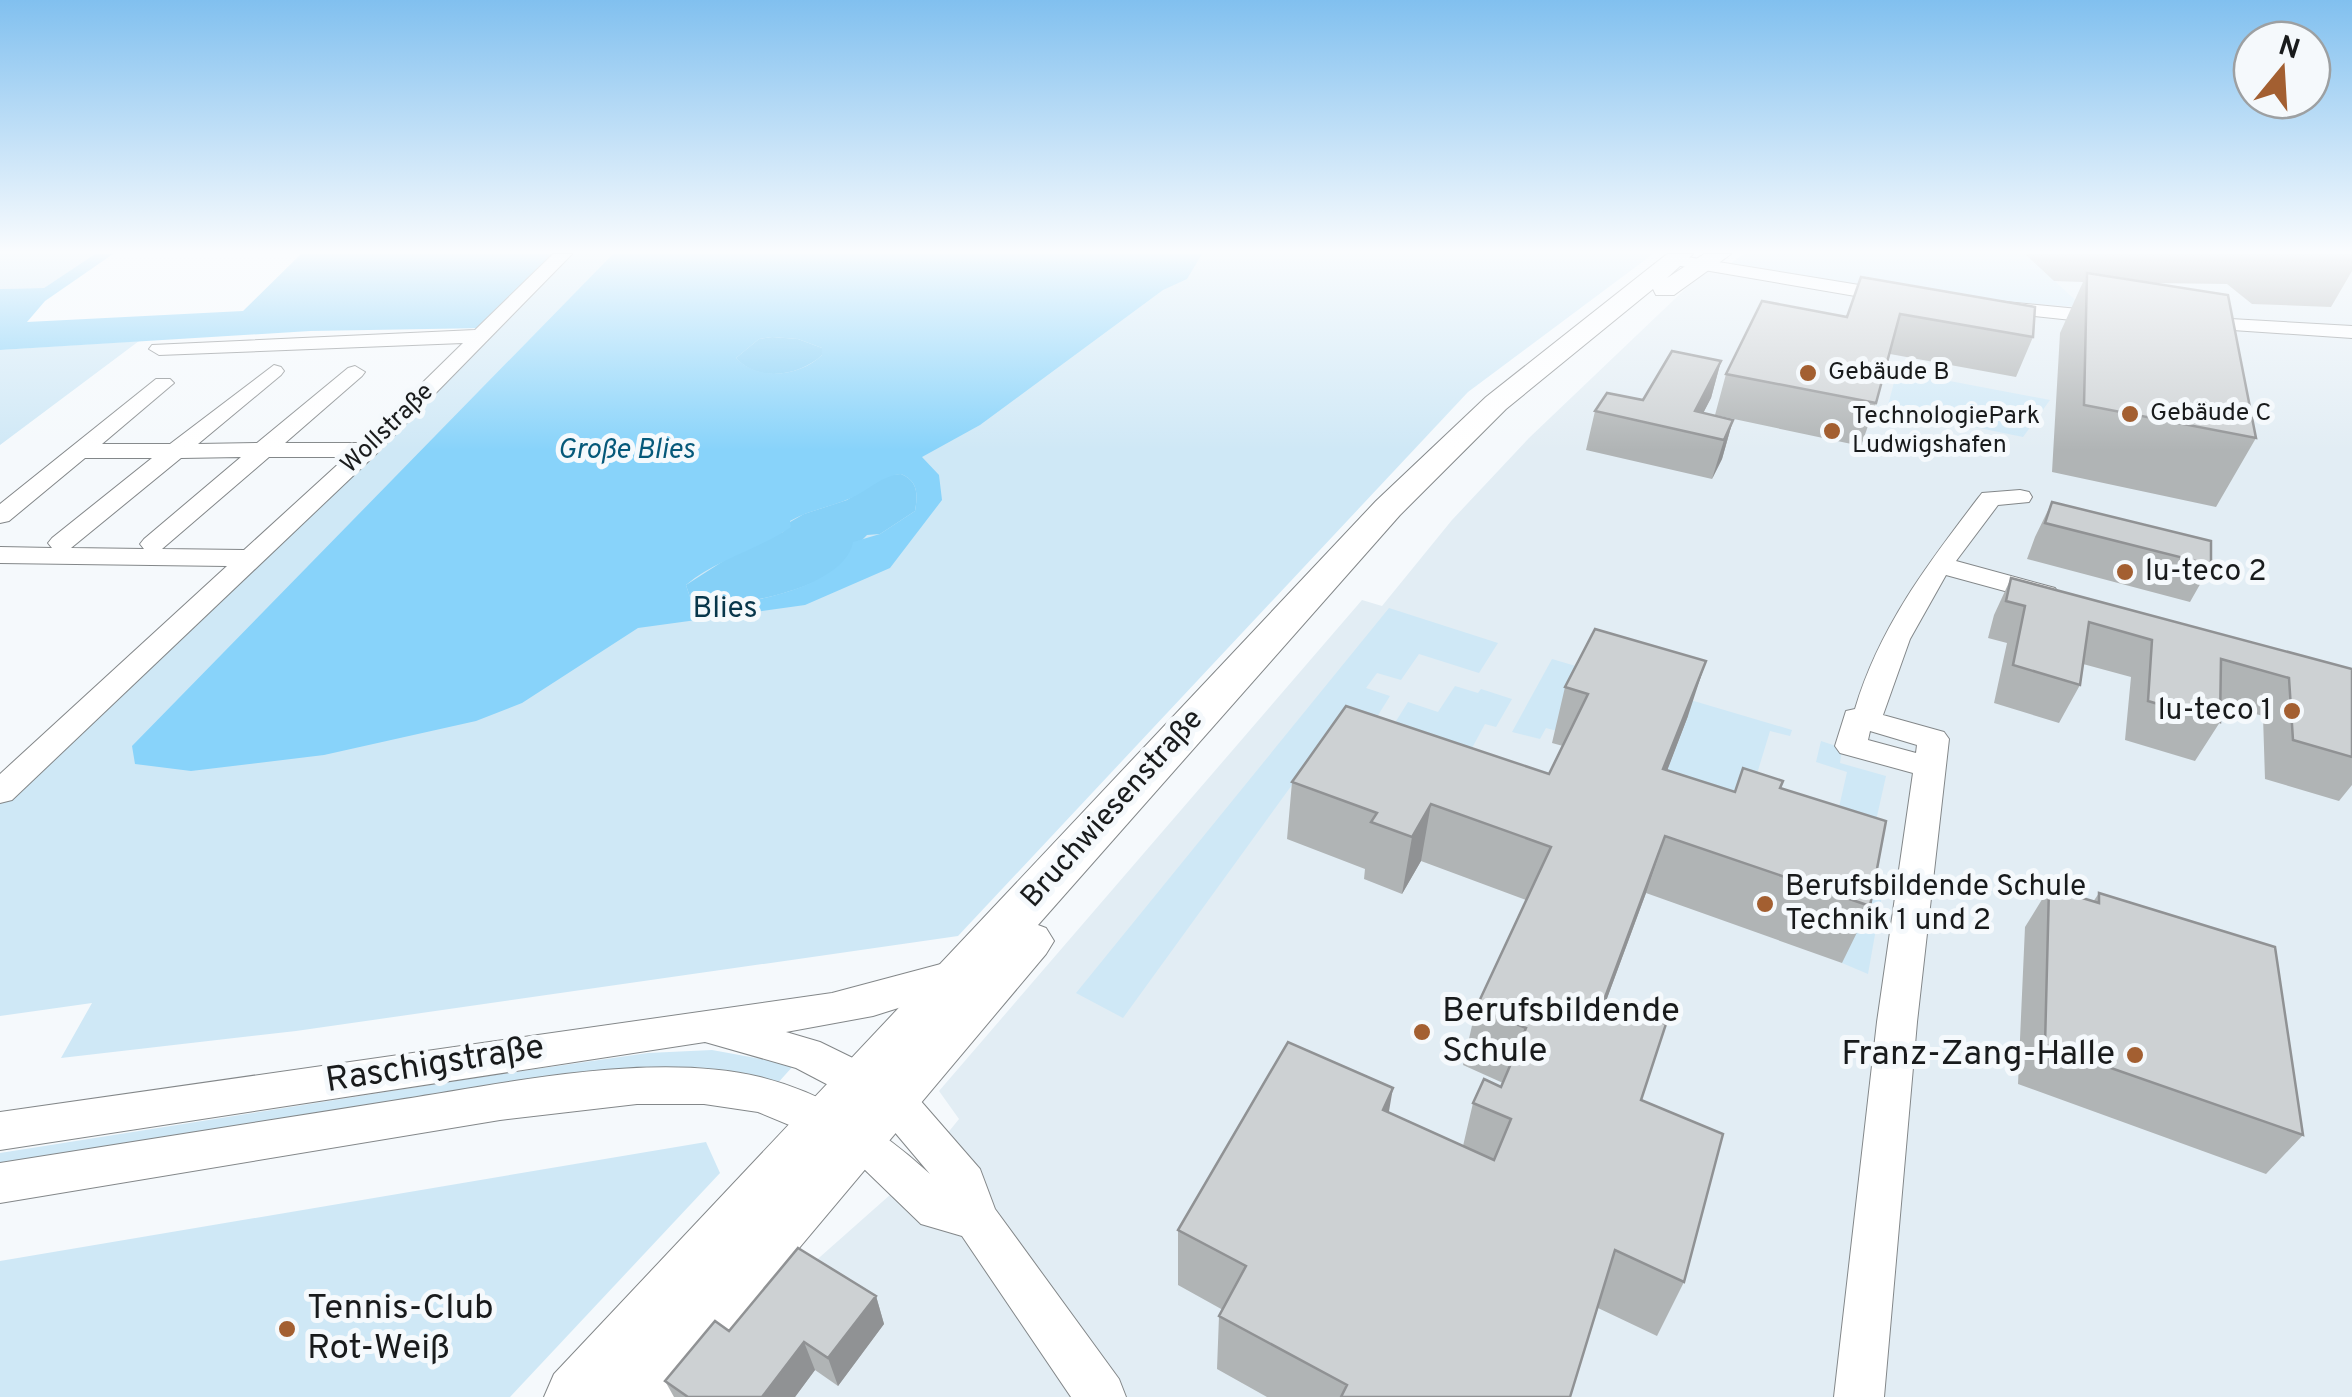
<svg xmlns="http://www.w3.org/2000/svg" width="2352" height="1397" font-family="Overpass,sans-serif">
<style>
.built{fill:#e2edf4}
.green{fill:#cfe8f6}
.forest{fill:#85d0f7}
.water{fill:#88d3fa;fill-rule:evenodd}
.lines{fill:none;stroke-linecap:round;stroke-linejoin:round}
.minor-casing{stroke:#838789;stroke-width:2}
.major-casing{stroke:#838789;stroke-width:2}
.minor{fill:#fff;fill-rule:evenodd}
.major{fill:#fff;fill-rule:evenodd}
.wall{fill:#b0b4b5}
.shaded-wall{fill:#909294}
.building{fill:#cdd1d3;stroke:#909294;stroke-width:2.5}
.poi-dot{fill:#a35f31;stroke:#f5f9fc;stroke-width:4}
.labels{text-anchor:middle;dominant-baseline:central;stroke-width:10;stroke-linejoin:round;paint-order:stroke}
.far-poi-label{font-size:25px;fill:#191b1c;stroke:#f5f9fc;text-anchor:start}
.far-street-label{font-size:25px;fill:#191b1c;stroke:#f5f9fc}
.far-water-label{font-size:28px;font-style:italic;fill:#06597a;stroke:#f5f9fc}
.poi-label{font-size:30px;fill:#191b1c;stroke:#f5f9fc;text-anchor:start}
.park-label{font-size:30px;fill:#08364a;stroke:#f5f9fc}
.street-label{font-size:30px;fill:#191b1c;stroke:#f5f9fc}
.near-poi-label{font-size:35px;fill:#191b1c;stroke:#f5f9fc;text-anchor:start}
.near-street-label{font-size:35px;fill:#191b1c;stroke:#f5f9fc}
</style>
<rect width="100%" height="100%" fill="#f5f9fc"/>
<path class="built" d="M 1823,254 L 2352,254 L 2352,1397 L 662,1397 L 917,1171 L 959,1119 L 939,1091 L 1362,600 L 1382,606 L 1452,520 L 1529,438 L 1703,272 L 1731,263 L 1827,281 Z"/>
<path class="green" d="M 0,254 L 95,254 L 44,288 L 0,289 Z
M 573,254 L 1653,254 L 1468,392 L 958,936 L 296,1031 L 61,1058 L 92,1003 L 0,1016 L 0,804 L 264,559 Z
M 1744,254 L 2025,254 L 2083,307 C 1964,300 1848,285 1731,263 Z
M 139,341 L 0,445 L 0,350 Z
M 1897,371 L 2050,400 L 2023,437 L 1887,409 Z
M 1389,608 L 1498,643 L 1479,673 L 1419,654 L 1401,680 L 1377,673 L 1366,688 L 1390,696 L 1364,738 L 1334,727 L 1123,1018 L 1076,993 Z
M 1552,659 L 1792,730 L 1790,736 L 1770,731 L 1753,787 L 1646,826 L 1688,716 L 1557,731 L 1546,728 L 1540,739 L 1512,732 Z
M 1455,686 L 1478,693 L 1481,689 L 1512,699 L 1496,727 L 1485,724 L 1472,748 L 1460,744 L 1444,769 L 1381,745 L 1408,702 L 1438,712 Z
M 1821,741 L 1842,748 L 1840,763 L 1886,776 L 1865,870 L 1885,878 L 1868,974 L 1842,963 L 1859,879 L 1832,838 L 1847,772 L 1816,762 Z
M 712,1050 L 794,1065 L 776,1085 L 697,1067 L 635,1070 L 0,1168 L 0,1153 L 481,1077 L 648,1053 Z
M 706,1142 L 720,1173 L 510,1397 L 0,1397 L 0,1261 Z"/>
<path class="forest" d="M 95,254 L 113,254 L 45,301 L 27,322 L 243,311 L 301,254 L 557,254 L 486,328 L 310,331 L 0,350 L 0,289 L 44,288 Z
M 772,337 L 798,339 L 822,348 L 822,355 C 800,376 758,383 736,358 L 759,339 Z
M 901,474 C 918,481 918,494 915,511 L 880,534 L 867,535 C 855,546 849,560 836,570 C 807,592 729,609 693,606 L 686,585 L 739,551 L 783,532 L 790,522 L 804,514 L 847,500 L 887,475 Z"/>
<path class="water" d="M 613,254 L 1202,254 L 1187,279 L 1163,290 L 980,425 L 922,457 L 939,475 L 942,500 L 890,568 L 805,605 L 638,628 L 522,703 L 476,721 L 324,755 L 191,771 L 135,764 L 132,746 ZM 772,337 L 798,339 L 822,348 L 822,355 C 801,376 759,382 736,358 L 759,339 ZM 901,474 C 918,481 918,494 915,511 L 880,534 L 853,542 C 846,588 733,609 693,606 L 686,585 C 717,559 760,549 791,527 L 790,521 C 809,510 831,507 851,498 C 869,490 881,476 901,474 Z"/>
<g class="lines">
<g class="minor-casing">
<path id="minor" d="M 553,254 L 572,254 L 375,455 L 12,800 L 0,803 L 0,774 L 227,566 L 0,563 L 0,547 L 52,548 L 48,543 L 52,538 L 152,458 L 85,458 L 9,521 L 0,523 L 0,504 L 156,379 L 170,379 L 174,383 L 102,444 L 170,444 L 274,365 L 281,367 L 284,371 L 281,375 L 198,444 L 257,443 L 348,368 L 355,366 L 365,372 L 362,376 L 285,443 L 361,443 L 463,343 L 159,355 L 149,349 L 152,345 L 475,330 ZM 241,457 L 144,539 L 140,544 L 144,549 L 71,548 L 181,458 ZM 269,457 L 346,457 L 244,550 L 162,549 Z
M 1675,255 L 1896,291 L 1905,297 L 1896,303 L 1669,264 L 1669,256 Z
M 1996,301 L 2109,312 L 2119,318 L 2109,324 L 1989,311 L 1987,307 Z
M 2195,317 L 2352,326 L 2352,338 L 2188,327 L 2188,319 Z
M 2020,490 L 2029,492 L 2032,497 L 2029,502 L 1998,505 L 1956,561 L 2055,588 L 2059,594 L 2045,602 L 1946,575 L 1910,639 L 1883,715 L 1944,732 L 1949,739 L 1917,1022 L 1884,1397 L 1834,1397 L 1877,1022 L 1913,773 L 1840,753 L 1835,746 L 1846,711 L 1855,709 C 1880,625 1930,561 1982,493 ZM 1870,731 L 1917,745 L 1916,753 L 1868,740 Z
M 952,961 L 965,965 L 971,976 L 965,987 L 873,1016 L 786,1032 L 820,1042 L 906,1084 L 980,1169 L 995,1209 L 1119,1379 L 1126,1397 L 1071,1397 L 962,1236 L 921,1224 L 863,1168 L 811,1134 L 758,1112 L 704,1104 L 637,1104 L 500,1120 L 0,1203 L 0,1163 C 133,1142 265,1121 398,1100 C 507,1083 652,1051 760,1077 C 825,1093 882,1130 930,1174 L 876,1110 L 796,1068 L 705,1042 L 0,1150 L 0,1112 L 832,993 Z"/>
</g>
<g class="major-casing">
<path id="major" d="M 1667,254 L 1693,254 L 1667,278 L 1704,254 L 1731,254 L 1674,295 L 1656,295 L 1653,289 L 1506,409 L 1400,515 L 1038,925 L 1046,928 L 1054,941 L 1046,954 L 674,1397 L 544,1397 L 554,1374 L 1376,501 L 1486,397 Z"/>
</g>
<use href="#minor" class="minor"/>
<use href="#major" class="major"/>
</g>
<path class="wall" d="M 2025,254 L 2352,254 L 2352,271 L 2331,307 L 2252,304 L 2227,284 L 2151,283 L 2256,438 L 2216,507 L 2052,472 L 2060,333 L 2083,282 L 2054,281 Z
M 1861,277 L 2033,337 L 2016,377 L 1890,354 L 1876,403 L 1861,446 L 1715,415 L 1726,374 L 1847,317 Z
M 1721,361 L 1711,398 L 1703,413 L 1733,420 L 1722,459 L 1712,479 L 1586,450 L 1595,411 L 1643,400 Z
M 2052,502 L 2211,565 L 2190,602 L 2027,559 L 2035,537 Z
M 2011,578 L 2352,669 L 2352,785 L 2339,801 L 2265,779 L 2263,716 L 2220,704 L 2220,722 L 2195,761 L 2125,740 L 2131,677 L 2083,664 L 2080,685 L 2059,723 L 1994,703 L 2007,643 L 1988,638 L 1994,615 Z
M 1565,687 L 1688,716 L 1667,770 L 1734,792 L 1780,788 L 1870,906 L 1842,963 L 1646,893 L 1606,1001 L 1641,1100 L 1684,1282 L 1657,1336 L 1598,1308 L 1570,1397 L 1267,1397 L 1217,1369 L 1219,1316 L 1223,1310 L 1178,1285 L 1178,1230 L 1389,1112 L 1463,1146 L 1473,1103 L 1501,1087 L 1503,1083 L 1463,1065 L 1476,1008 L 1526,900 L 1421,861 L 1402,894 L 1364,879 L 1365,869 L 1287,839 L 1292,782 L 1549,774 L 1563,746 L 1552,743 Z
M 2049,888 L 2093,902 L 2099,893 L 2303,1135 L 2266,1174 L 2018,1084 L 2025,927 Z
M 876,1296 L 884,1324 L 838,1386 L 815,1370 L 795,1397 L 674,1397 L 665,1381 L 729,1331 Z"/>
<path class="shaded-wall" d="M 1721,361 L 1711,398 L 1693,433 L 1695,411 Z
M 1733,420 L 1722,459 L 1712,479 L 1724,440 Z
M 1706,661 L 1688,716 L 1646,826 L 1663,769 Z
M 1431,804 L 1421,861 L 1402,894 L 1412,837 Z
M 1665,836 L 1646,893 L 1585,1058 L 1604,1000 Z
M 1393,1088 L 1383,1146 L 1383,1110 Z
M 876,1296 L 884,1324 L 838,1386 L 828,1358 Z
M 804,1342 L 815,1370 L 795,1397 L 762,1397 Z"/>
<path class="building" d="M 2087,273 L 2228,295 L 2256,438 L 2084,405 Z
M 1861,277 L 2035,307 L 2033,337 L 1900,314 L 1876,403 L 1726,374 L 1762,301 L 1847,317 Z
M 1672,351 L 1721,361 L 1695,411 L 1733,420 L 1724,440 L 1595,411 L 1607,393 L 1643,400 Z
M 2052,502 L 2211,541 L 2211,565 L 2045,523 Z
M 2011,578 L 2352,669 L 2352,757 L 2293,740 L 2289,678 L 2221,659 L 2220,722 L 2148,701 L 2152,640 L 2089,622 L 2080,685 L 2013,665 L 2025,606 L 2006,601 Z
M 1595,629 L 1706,661 L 1663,769 L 1735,792 L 1743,768 L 1783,781 L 1780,788 L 1886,821 L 1870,906 L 1665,836 L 1604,1000 L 1666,1024 L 1641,1100 L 1723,1134 L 1684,1282 L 1615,1250 L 1570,1397 L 1341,1397 L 1347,1385 L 1219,1316 L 1246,1266 L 1178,1230 L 1288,1042 L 1393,1088 L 1383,1110 L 1494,1160 L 1511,1119 L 1473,1103 L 1484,1079 L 1501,1087 L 1526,1028 L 1476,1008 L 1551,847 L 1431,804 L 1412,837 L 1371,822 L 1377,813 L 1292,782 L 1346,706 L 1549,774 L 1588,694 L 1565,687 Z
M 2049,888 L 2099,903 L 2099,893 L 2275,947 L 2303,1135 L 2045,1045 Z
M 798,1248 L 876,1296 L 828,1358 L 804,1342 L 762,1397 L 688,1397 L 665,1381 L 715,1321 L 729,1331 Z"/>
<linearGradient id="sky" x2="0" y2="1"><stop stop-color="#81c0ef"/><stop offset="0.56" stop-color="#fafcfe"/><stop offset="1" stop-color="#fafcfe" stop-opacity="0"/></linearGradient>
<rect width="2352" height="450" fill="url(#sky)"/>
<g class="poi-dot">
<circle cx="1808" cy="373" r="10"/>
<circle cx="2130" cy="414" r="10"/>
<circle cx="1832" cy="431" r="10"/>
<circle cx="2125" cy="572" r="10"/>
<circle cx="2292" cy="711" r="10"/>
<circle cx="1765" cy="904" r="10"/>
<circle cx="1422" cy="1032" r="10"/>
<circle cx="2135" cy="1055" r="10"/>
<circle cx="287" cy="1329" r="10"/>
</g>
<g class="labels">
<g class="far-poi-label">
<text x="1828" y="373">Gebäude B</text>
<text x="2150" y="414">Gebäude C</text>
<text x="1852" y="417">TechnologiePark<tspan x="1852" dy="29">Ludwigshafen</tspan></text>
</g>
<g class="far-street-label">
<text transform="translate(388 429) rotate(-44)">Wollstraße</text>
</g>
<g class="far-water-label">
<text x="626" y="451">Große Blies</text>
</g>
<g class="poi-label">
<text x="2145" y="572">lu-teco 2</text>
<text x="2272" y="711" text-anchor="end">lu-teco 1</text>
<text x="1785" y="887">Berufsbildende Schule<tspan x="1785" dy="34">Technik 1 und 2</tspan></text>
</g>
<g class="park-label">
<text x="725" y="609">Blies</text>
</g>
<g class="street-label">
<text transform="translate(1113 809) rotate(-48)">Bruchwiesenstraße</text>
</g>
<g class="near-poi-label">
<text x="1442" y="1012">Berufsbildende<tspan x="1442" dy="40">Schule</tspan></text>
<text x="2115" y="1055" text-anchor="end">Franz-Zang-Halle</text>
<text x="307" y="1309">Tennis-Club<tspan x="307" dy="40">Rot-Weiß</tspan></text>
</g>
<g class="near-street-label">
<text transform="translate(435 1065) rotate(-9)">Raschigstraße</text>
</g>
</g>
<g transform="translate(2282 70) rotate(18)"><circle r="48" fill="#f5f9fc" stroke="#9da0a2" stroke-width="2.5"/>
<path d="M0-8L18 38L0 25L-18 38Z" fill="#a35f31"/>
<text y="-15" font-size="28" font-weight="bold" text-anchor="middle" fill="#191b1c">N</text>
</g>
</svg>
